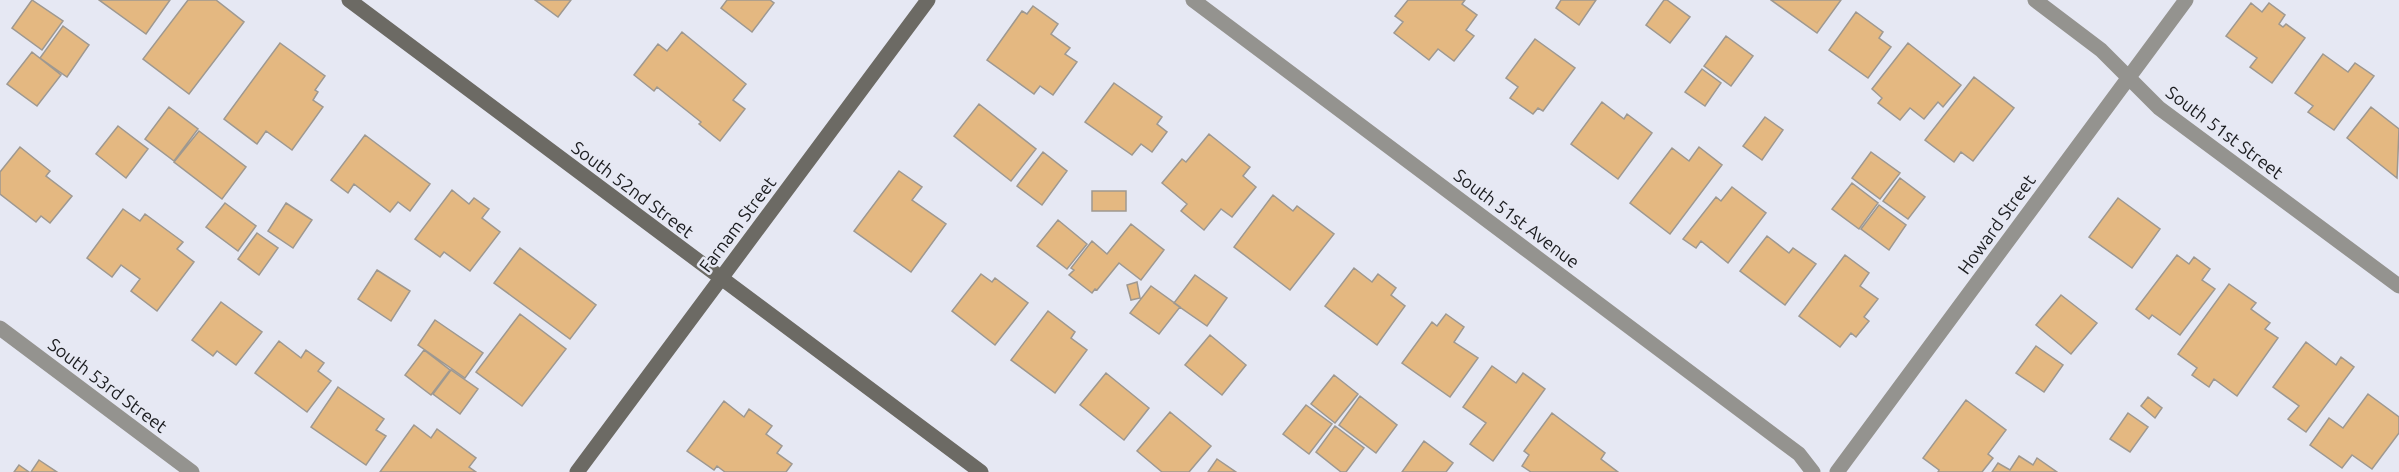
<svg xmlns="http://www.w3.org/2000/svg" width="2399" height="472" font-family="Ubuntu,sans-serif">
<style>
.building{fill:#e4b881;stroke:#9e9890;stroke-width:1.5}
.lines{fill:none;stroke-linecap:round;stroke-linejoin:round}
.street{stroke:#94938f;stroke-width:15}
.secondary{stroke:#6c6a64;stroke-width:15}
.labels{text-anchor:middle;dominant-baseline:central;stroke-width:5;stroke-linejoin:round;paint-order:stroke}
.street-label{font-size:18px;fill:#1b1c1f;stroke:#e6e8f3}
</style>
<rect width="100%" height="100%" fill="#e6e8f3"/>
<path class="building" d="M 32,0 L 63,21 L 42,50 L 12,28 Z
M 99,0 L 170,0 L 146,34 Z
M 188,0 L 216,0 L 244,22 L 189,94 L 143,59 Z
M 535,0 L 571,0 L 558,17 Z
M 727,0 L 770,0 L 774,3 L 752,32 L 721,8 Z
M 1408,0 L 1465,0 L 1462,4 L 1477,15 L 1466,30 L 1474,36 L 1454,61 L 1438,49 L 1429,60 L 1394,33 L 1403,22 L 1395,16 Z
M 1561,0 L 1596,0 L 1579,25 L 1556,8 Z
M 1664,0 L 1667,0 L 1690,17 L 1670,43 L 1646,25 Z
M 1771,0 L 1841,0 L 1817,33 Z
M 2251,3 L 2262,12 L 2269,3 L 2285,15 L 2279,24 L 2283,27 L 2286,24 L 2305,38 L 2272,83 L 2250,67 L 2257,58 L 2226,36 Z
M 1033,6 L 1058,24 L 1051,34 L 1070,48 L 1065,54 L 1077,62 L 1053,95 L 1040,86 L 1034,94 L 987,60 L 1022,11 L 1027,14 Z
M 1856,12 L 1883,32 L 1879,38 L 1891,47 L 1868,78 L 1829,50 Z
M 63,26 L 89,45 L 67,77 L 40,58 Z
M 682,32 L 746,84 L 733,100 L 745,109 L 720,141 L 699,124 L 701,122 L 657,87 L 654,91 L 634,75 L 658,44 L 667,51 Z
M 1726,36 L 1753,56 L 1731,86 L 1704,66 Z
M 1535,39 L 1575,68 L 1543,111 L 1538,108 L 1533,114 L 1510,98 L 1518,87 L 1506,78 Z
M 280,43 L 325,76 L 315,90 L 318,92 L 313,100 L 323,107 L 292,150 L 266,131 L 257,144 L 224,119 Z
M 1908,43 L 1961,85 L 1943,107 L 1938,102 L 1924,119 L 1910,108 L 1900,120 L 1878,103 L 1882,98 L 1872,89 Z
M 32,52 L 61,75 L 37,106 L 7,84 Z
M 2323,54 L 2348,72 L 2355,63 L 2374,76 L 2334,130 L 2308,112 L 2313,106 L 2295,93 Z
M 1702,69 L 1721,83 L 1705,106 L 1685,92 Z
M 1974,77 L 2014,108 L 1973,161 L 1961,152 L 1954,162 L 1925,140 Z
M 1114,83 L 1162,117 L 1157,124 L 1167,132 L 1152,152 L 1141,144 L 1132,155 L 1085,122 Z
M 1602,102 L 1624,119 L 1627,114 L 1652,133 L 1618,179 L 1571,144 Z
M 979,104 L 1036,149 L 1011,181 L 954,136 Z
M 169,107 L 198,129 L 174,161 L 145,139 Z
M 2371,107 L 2399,129 L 2397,178 L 2347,138 Z
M 1765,117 L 1783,130 L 1762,160 L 1743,146 Z
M 118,126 L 148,149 L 126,178 L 96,154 Z
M 199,131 L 246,167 L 222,199 L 174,162 Z
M 1209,134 L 1250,167 L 1243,176 L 1256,187 L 1232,217 L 1221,209 L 1204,230 L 1181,211 L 1187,204 L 1162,183 L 1182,159 L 1186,162 Z
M 365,135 L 430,184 L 410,211 L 398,202 L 390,212 L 354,184 L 348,193 L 331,180 Z
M 20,147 L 50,171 L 46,176 L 72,196 L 50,223 L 41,216 L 36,222 L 0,194 L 0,172 Z
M 1699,147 L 1722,165 L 1670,234 L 1630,203 L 1672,148 L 1689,161 Z
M 1043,152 L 1067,171 L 1042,205 L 1017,186 Z
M 1871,152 L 1900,173 L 1880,199 L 1852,178 Z
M 899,171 L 922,187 L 912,200 L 946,224 L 911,272 L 854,231 Z
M 1900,178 L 1925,197 L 1908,219 L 1883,201 Z
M 1852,183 L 1878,203 L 1859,229 L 1832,209 Z
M 1732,187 L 1766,213 L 1728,263 L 1701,241 L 1696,248 L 1683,239 L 1716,197 L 1721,201 Z
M 452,190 L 469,204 L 474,198 L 489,209 L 482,218 L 500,232 L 470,271 L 444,252 L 440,257 L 415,239 Z
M 1092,191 L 1126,191 L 1126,211 L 1092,211 Z
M 1273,195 L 1293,211 L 1297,206 L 1334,234 L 1290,290 L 1234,247 Z
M 2118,198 L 2160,229 L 2132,268 L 2089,237 Z
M 225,203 L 256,226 L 238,251 L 206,227 Z
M 286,203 L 312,220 L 293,248 L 268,231 Z
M 1879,205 L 1906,225 L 1889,250 L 1861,229 Z
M 123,209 L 140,221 L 145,214 L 183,242 L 177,249 L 194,262 L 157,311 L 131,291 L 140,279 L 121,265 L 112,277 L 87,258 Z
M 1058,220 L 1087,244 L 1067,269 L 1037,246 Z
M 1131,224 L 1164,250 L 1141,280 L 1119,263 L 1097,290 L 1095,289 L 1092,293 L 1069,275 L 1074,270 L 1071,268 L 1092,241 L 1107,254 Z
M 257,233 L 278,248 L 259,275 L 238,259 Z
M 1767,236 L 1789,253 L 1793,248 L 1816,264 L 1785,305 L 1740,271 Z
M 520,248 L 596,305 L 570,339 L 494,283 Z
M 1845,255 L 1869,273 L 1860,286 L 1878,299 L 1864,317 L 1869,321 L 1856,337 L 1851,333 L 1840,347 L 1799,316 Z
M 2177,255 L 2189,264 L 2194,257 L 2210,269 L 2202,280 L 2215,289 L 2180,335 L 2152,315 L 2149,319 L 2136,309 Z
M 1354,268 L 1372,282 L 1378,274 L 1396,288 L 1391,295 L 1405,306 L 1377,345 L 1325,306 Z
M 377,270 L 410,291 L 391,321 L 358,299 Z
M 981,274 L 992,282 L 995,278 L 1028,303 L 995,345 L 952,311 Z
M 1195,275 L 1227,298 L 1207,326 L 1174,303 Z
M 1137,282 L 1140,298 L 1131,300 L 1127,285 Z
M 2229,284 L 2256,303 L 2251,309 L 2270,323 L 2265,329 L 2278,338 L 2237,396 L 2214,379 L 2209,387 L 2192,375 L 2197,368 L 2178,354 Z
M 1151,286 L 1180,307 L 1159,334 L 1130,313 Z
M 2061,295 L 2097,323 L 2071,354 L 2036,325 Z
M 221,302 L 262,332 L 236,365 L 217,351 L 213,356 L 192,340 Z
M 1048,311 L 1075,332 L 1071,338 L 1087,350 L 1055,393 L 1011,360 Z
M 520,314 L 566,349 L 522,406 L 476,372 Z
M 1446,314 L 1464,327 L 1454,342 L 1478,358 L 1450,397 L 1402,363 L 1432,322 L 1437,326 Z
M 435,320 L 483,353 L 465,378 L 418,345 Z
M 1210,335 L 1246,365 L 1222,395 L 1185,365 Z
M 279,341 L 301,358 L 306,350 L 324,363 L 318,371 L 331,381 L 307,412 L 255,373 Z
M 2306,342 L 2336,365 L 2341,357 L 2354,367 L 2306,432 L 2288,419 L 2299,406 L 2273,387 Z
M 2036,346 L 2063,365 L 2044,392 L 2016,373 Z
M 424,350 L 450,370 L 431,395 L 405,375 Z
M 1492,366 L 1516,383 L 1523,373 L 1545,389 L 1493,461 L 1470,444 L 1486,423 L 1463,407 Z
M 451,370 L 478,389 L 460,414 L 433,394 Z
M 1106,373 L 1149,408 L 1124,440 L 1080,405 Z
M 1334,375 L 1358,394 L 1335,423 L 1311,404 Z
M 338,387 L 384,419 L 376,430 L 386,436 L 366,465 L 311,427 Z
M 2368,394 L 2399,417 L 2399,433 L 2372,469 L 2352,455 L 2342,468 L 2310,445 L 2329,418 L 2343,428 Z
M 1360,396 L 1397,425 L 1376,453 L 1339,425 Z
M 2148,397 L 2162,408 L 2155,418 L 2141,406 Z
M 1966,400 L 2006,430 L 1988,454 L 1993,458 L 1982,472 L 1938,472 L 1939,470 L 1923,458 Z
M 724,401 L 744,417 L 749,409 L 772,426 L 766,434 L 782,446 L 777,453 L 792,464 L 786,472 L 725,472 L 717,466 L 714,470 L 687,451 Z
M 1306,405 L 1332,424 L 1309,454 L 1283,434 Z
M 1170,412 L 1211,446 L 1189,472 L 1162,472 L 1137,451 Z
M 1552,413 L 1605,453 L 1601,459 L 1618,472 L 1531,472 L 1522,466 L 1529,455 L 1524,451 Z
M 2128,413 L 2148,427 L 2130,452 L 2110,439 Z
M 414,425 L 431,438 L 437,429 L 476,458 L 469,467 L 476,472 L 380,472 Z
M 1335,426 L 1364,448 L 1346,472 L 1341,472 L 1316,452 Z
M 1424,441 L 1453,463 L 1446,472 L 1402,472 Z
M 2019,456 L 2033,465 L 2037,458 L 2057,472 L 1992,472 L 1998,463 L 2010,470 Z
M 1217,459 L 1236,472 L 1208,472 Z
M 39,460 L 57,472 L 31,472 Z
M 19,465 L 29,472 L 14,472 Z"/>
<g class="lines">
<path class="street" d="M 1193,0 L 1799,454 L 1813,472
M 2035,0 L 2101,50 L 2159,108 L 2399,286
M 0,328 L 192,472
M 1837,472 L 2186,0"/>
<path class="secondary" d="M 349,0 L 981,472
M 577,472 L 928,0"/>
</g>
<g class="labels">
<g class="street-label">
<text transform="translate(2225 132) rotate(37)">South 51st Street</text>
<text transform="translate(633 189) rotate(37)">South 52nd Street</text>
<text transform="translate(1517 218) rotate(37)">South 51st Avenue</text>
<text transform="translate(737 224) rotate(-53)">Farnam Street</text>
<text transform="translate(1996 224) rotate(-54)">Howard Street</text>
<text transform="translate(108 385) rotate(37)">South 53rd Street</text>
</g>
</g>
</svg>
